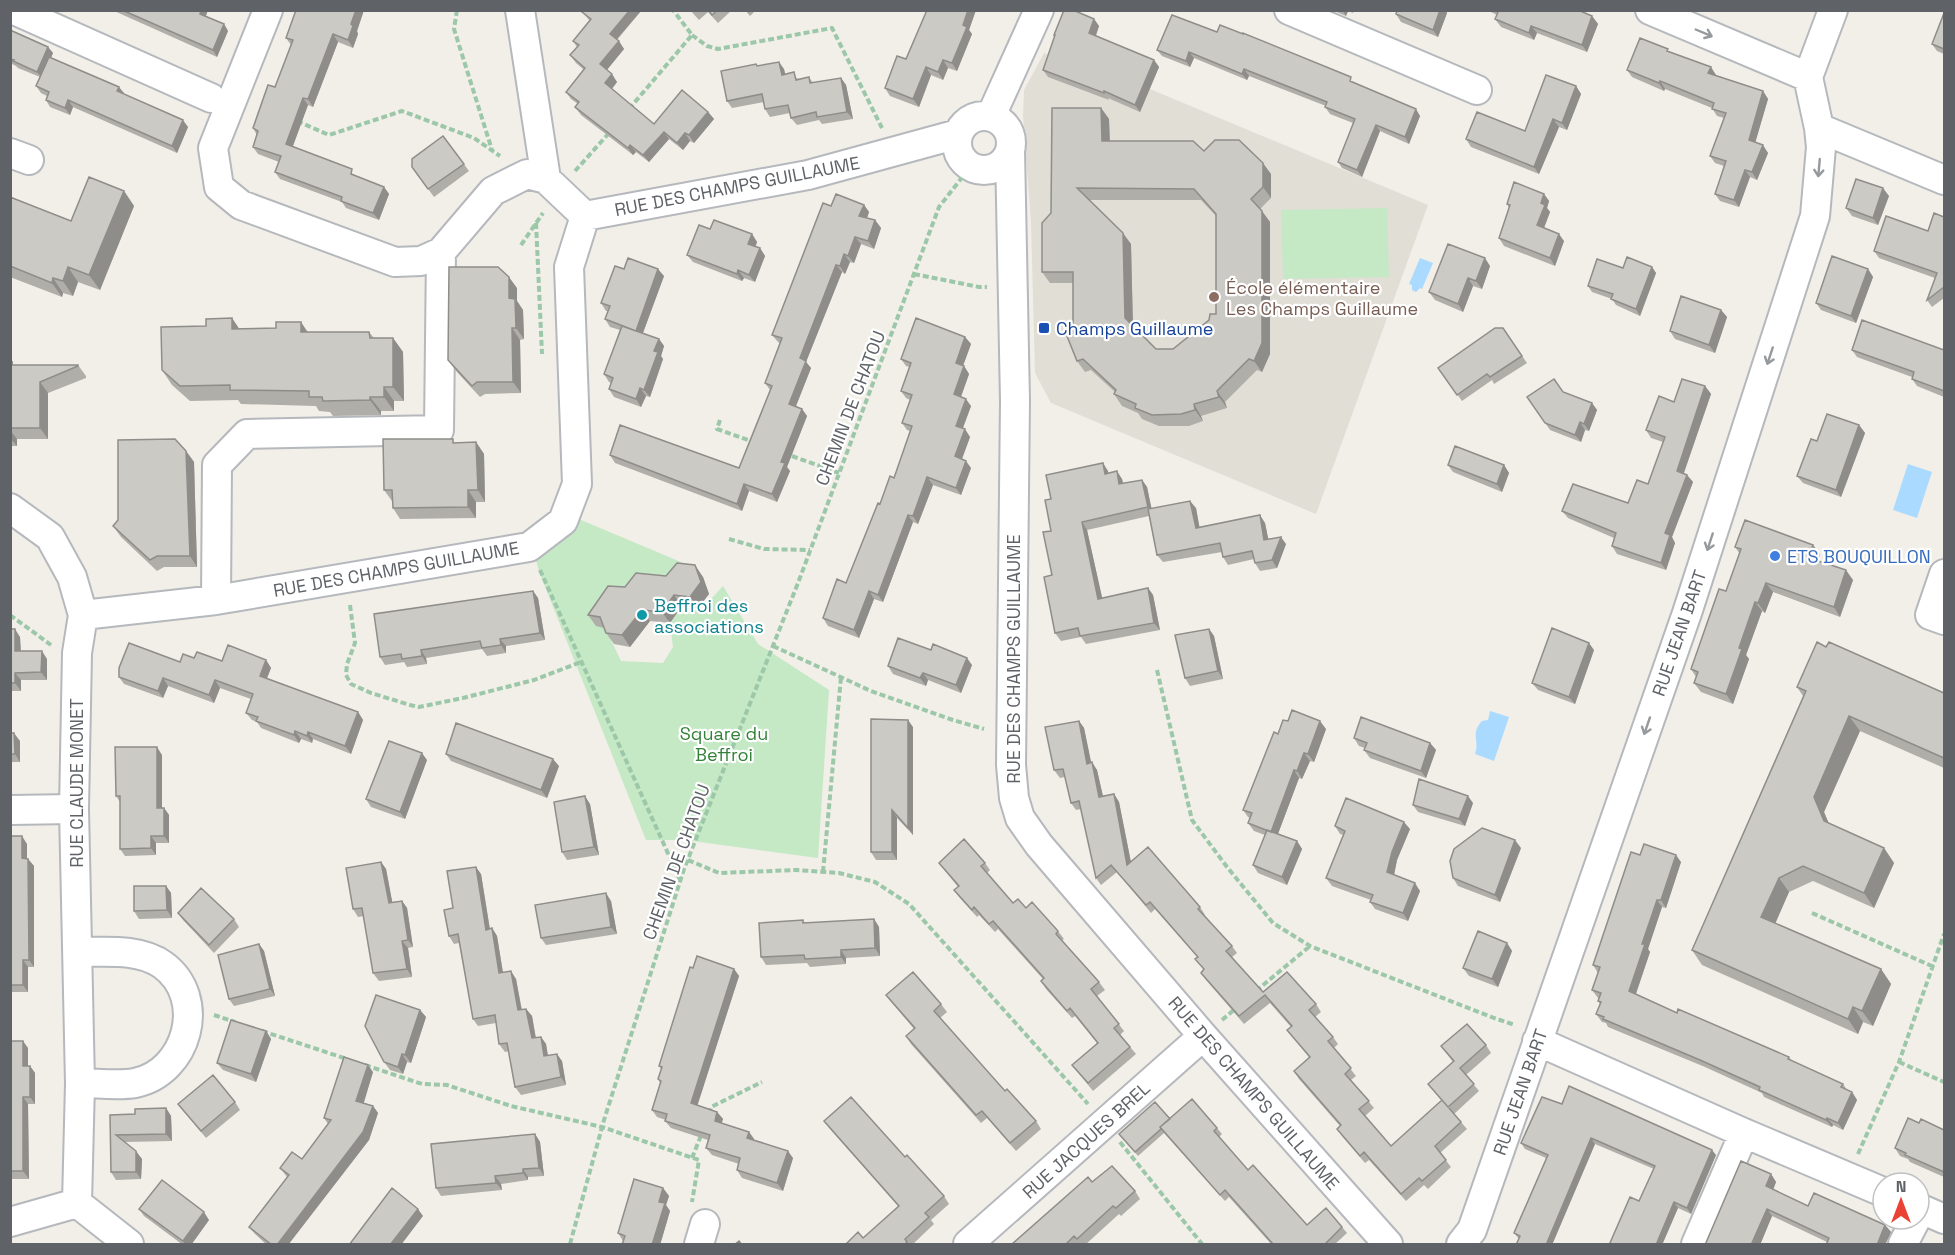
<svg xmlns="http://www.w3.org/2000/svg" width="1955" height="1255" font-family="'Space Grotesk',sans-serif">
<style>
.education{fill:#e1ded6}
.green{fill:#c5e8c5}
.water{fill:#aadaff}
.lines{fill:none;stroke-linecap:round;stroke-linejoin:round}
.minor-casing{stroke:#b5b8bc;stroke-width:32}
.path{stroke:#9cc7a9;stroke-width:4;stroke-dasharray:6 3;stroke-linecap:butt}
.minor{stroke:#fff;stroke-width:28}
.wall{fill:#afaea9;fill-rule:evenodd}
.shaded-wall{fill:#8f8d8a}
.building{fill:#cccac5;stroke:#8f8d8a;stroke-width:1.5;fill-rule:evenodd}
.oneway{stroke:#979a9d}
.education-dot{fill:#8d6e63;stroke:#fff;stroke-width:2}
.transit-dot{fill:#1a4fb4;stroke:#fff;stroke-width:2}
.shop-dot{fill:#3f7fe0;stroke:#fff;stroke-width:2}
.culture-dot{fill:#0f9aa8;stroke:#fff;stroke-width:2}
.labels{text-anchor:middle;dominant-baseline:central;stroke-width:4.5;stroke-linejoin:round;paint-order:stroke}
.street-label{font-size:18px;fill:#5f6368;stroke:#fff}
.education-label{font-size:18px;fill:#785e54;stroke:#fff;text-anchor:start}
.transit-label{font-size:18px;fill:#164399;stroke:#fff;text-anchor:start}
.shop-label{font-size:18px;fill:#366cbe;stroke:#fff;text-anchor:start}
.culture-label{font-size:18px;fill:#0d838f;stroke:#fff;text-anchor:start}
.park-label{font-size:18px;fill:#348238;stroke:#fff}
</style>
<rect width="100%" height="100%" fill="#f1efe8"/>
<path class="education" d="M 1044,53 L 1100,75 L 1150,89 L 1428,205 L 1316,514 L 1051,403 L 1035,373 L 1031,222 L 1023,116 L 1024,90 Z"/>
<path class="green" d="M 1387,208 L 1389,277 L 1283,279 L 1281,210 Z
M 574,517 L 688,565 L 598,613 L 621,661 L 663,663 L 673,647 L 670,624 L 682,606 L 700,611 L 723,586 L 758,644 L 829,690 L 818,858 L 685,840 L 646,840 L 540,574 L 535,557 Z"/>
<path class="water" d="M 1420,258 L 1433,263 L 1422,289 L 1420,288 L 1416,292 L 1412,290 L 1412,285 L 1409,284 Z
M 1908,464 L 1932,472 L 1917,518 L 1893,510 Z
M 1490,711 L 1509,717 L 1494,761 L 1475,754 C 1480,740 1470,734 1482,721 L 1488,720 Z"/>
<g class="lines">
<g class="minor-casing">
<path id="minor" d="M 14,10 L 211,98
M 268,10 L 213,148 L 219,187 L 241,205 L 395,262 L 421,261 L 441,252 L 493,191 L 527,174 L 546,179
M 520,10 L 546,179
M 1289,10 L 1477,90
M 1650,10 L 1808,77
M957 143a27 27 0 1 1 54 0a27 27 0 1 1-54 0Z
M 991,116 L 1039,10
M 1819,128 L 1944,180
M 1010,151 L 1015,401 L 1011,765 L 1014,798 L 1020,818 L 1039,845 L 1203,1036 L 1388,1244
M 10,153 L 29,160
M 546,179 L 585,216
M 10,508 L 50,537 L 72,577 L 83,615 L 77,653 L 74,809 L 80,1083 L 77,1203 L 129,1244
M 1944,574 L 1930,615 L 1944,620
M 216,600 L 217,465 L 247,434 L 439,430 L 441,252
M 83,615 L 216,600 L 529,547 L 563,521 L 577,484 L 569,267 L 585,216 L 808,175 L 958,134
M 10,810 L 74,809
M 78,952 C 105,952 140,948 163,965 C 208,998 188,1072 135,1083 C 119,1086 96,1083 80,1083
M 1537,1041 L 1744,1133 L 1883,1192
M 1919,1208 L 1944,1219
M 10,1222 L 77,1203
M 699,1244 L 705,1224
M 968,1244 L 1203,1036
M 1461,1244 L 1472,1230 L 1687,613 L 1815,216 L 1821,147 L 1819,128 L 1808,77 L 1833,10
M 1696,1244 L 1744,1133
M 1903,1244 L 1916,1219"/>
</g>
<path class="path" d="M 457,10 L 454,29 L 492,150
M 692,35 L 707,46 L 718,49 L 832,28 L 882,128
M 629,109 L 692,35 L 673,10
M 297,121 L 329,135 L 402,111 L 474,138 L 500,156
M 575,171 L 610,132
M 536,223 L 542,354
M 521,245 L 543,213
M 914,274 L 979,287 L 987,287
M 720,420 L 717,429 L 754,442
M 792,456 L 839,473
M 729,539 L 764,549 L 810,550
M 540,570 L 680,880
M 350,605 L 355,643 L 347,664 L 346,675 L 351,684 L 371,693 L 410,705 L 419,707 L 463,698 L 534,680 L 581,662
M 10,615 L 51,645
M 773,646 L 871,691 L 953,720 L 984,729
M 1157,670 L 1192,820 L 1227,867 L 1273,923 L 1310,946 L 1494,1018 L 1515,1025
M 688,860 L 719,873 L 796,870 L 839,873 L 875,882 L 909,904 L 1088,1104
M 823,872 L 841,677
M 1812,913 L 1934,967
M 1256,991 L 1310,946
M 214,1015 L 235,1022
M 1222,1020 L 1235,1009
M 262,1031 L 347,1059
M 1899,1062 L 1944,1082
M 365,1065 L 422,1084 L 447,1085 L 511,1106 L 602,1127 L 699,1160 L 692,1202
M 709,1114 L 711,1107 L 762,1082
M 1120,1142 L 1202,1244
M 1858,1154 L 1899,1062 L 1944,934
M 692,1158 L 702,1133
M 570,1244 L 604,1120 L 684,869 L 798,583 L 939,207 L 971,166"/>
<use href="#minor" class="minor"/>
</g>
<path class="wall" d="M 112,10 L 208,10 L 206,16 L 224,24 L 228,31 L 217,57 Z
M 296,10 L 364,10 L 357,31 L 358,34 L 353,48 L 338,42 L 313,107 L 308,105 L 293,146 L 357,176 L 384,187 L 389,194 L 379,220 L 346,208 L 342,202 L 280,179 L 275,172 L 279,162 L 258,154 L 253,147 L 257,135 L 253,128 L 275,87 L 291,45 L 286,38 Z
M 690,10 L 732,10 L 718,23 L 708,12 L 699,20 Z
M 745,10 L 756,10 L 750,16 Z
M 932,10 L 976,10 L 969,30 L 972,34 L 957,71 L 948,68 L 943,80 L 931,75 L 919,107 L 890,96 L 885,88 L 906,59 Z
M 1332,10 L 1354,10 L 1353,13 L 1348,11 L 1346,16 Z
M 1487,10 L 1578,10 L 1592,16 L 1598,24 L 1587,52 L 1537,33 L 1534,40 L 1501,27 L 1495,19 L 1497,15 Z
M 641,11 L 617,40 L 624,49 L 607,70 L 617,82 L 612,89 L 654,124 L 708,112 L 714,119 L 694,143 L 690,141 L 683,150 L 669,139 L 649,162 L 636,152 L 633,155 L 581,115 L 575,107 L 578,104 L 571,99 L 566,92 L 584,70 L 576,63 L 570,55 L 577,47 L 573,41 L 590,21 L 582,12 Z
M 1447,13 L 1438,37 L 1401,22 L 1396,14 Z
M 1944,13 L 1944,54 L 1937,51 L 1932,44 Z
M 1172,15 L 1356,83 L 1420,116 L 1409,144 L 1380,131 L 1362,177 L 1342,168 L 1338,162 L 1353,123 L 1330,114 L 1325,107 L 1326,106 L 1249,76 L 1247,80 L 1194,58 L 1190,67 L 1162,56 L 1157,50 Z
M 1094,19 L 1099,26 L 1096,36 L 1154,60 L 1159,67 L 1140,112 L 1108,98 L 1109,100 L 1048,77 L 1043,70 L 1055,36 L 1054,35 Z
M 10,30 L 48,47 L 53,53 L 51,58 L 124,93 L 124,94 L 188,127 L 177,153 L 73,107 L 70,115 L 50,107 L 46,100 L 47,96 L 41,93 L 36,86 L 40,77 L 18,68 L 16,66 L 10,63 Z
M 1670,52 L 1716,75 L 1716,76 L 1763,91 L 1768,99 L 1755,142 L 1768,153 L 1757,180 L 1750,177 L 1739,207 L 1720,201 L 1715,194 L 1724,166 L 1715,163 L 1710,156 L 1724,118 L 1717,116 L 1712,108 L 1665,89 L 1664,91 L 1632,77 L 1627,70 Z
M 758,66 L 784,69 L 785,74 L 799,79 L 809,77 L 813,83 L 841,78 L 846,85 L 853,119 L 822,124 L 819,120 L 797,125 L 791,118 L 790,113 L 770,117 L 765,109 L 764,102 L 732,108 L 727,101 Z
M 1576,86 L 1581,94 L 1567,130 L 1559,127 L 1539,174 L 1471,147 L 1466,139 L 1525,131 Z
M 1101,108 L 1109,119 L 1110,141 L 1204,151 L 1271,174 L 1271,198 L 1260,209 L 1270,222 L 1270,354 L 1262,372 L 1257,370 L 1225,402 L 1227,408 L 1201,416 L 1203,421 L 1189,426 L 1159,426 L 1142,419 L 1138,413 L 1122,406 L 1114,394 L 1115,392 L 1091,370 L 1085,372 L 1077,361 L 1073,333 L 1073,283 L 1050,283 L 1042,272 L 1051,213 ZM 1088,200 L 1201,200 L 1216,216 L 1216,314 L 1173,349 L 1156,349 L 1133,326 L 1131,244 Z
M 443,136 L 469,171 L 434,197 L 412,167 Z
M 124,191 L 134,206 L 100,290 L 78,282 L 73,296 L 63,293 L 62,297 L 10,277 L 10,195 L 12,197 L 71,221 Z
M 1544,194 L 1549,201 L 1547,208 L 1550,212 L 1544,228 L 1564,241 L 1555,266 L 1504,246 L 1499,238 L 1509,208 L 1507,204 Z
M 1889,196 L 1878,225 L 1852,216 L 1846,208 Z
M 864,205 L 869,212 L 867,218 L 875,220 L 881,228 L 874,249 L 861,244 L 854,263 L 850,262 L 845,274 L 842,272 L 806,362 L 811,368 L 796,406 L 802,409 L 807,416 L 787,467 L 790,471 L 777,502 L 749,491 L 742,511 L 615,463 L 610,455 L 739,468 L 770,390 L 765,383 L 780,343 L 778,342 L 772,335 L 831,206 Z
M 1944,217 L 1944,298 L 1932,307 L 1927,300 L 1935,278 L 1879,258 L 1874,251 L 1928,231 Z
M 710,229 L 752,234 L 757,242 L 755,247 L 760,248 L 765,256 L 755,282 L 744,278 L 742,281 L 693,262 L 687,255 Z
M 1490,266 L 1482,289 L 1473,286 L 1463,312 L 1435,300 L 1429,292 Z
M 1652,267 L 1656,273 L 1640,316 L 1616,305 L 1612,299 L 1592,292 L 1588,286 L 1623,268 Z
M 624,269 L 664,276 L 643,333 L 659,339 L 664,346 L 661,356 L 663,359 L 650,397 L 646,396 L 641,407 L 614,397 L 609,389 L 611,383 L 609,382 L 604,374 L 620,330 L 610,327 L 605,319 L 608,311 L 606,311 L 601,303 Z
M 1868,269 L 1873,277 L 1856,323 L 1821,310 L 1816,303 Z
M 517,288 L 517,301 L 523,310 L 524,339 L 520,340 L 521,393 L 485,394 L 480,397 L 456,371 L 448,360 Z
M 1721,310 L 1727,317 L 1715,353 L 1675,339 L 1670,331 Z
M 232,318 L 239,329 L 308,332 L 369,332 L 374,338 L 393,338 L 403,352 L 404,401 L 394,401 L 394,411 L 381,411 L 381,415 L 333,416 L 330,412 L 319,411 L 316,406 L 241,404 L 238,400 L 190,401 L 172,385 L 162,370 Z
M 1503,328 L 1527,363 L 1494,384 L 1492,380 L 1462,401 L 1438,368 Z
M 965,337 L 971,344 L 963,366 L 964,366 L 969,374 L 961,397 L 971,406 L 963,428 L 970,437 L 962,459 L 971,468 L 961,495 L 933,485 L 918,524 L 913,522 L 883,602 L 874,599 L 859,638 L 828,626 L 823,618 L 846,583 L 880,504 L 894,478 L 910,431 L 907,430 L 902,423 L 910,400 L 906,398 L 901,391 L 909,367 L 906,366 L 901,359 Z
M 1852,350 L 1944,350 L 1944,397 L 1917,386 L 1912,379 L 1912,377 L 1857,357 Z
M 10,358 L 13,362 L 13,365 L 78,365 L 86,376 L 86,378 L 48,393 L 48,439 L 17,439 L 17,446 L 10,446 Z
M 1705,386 L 1711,394 L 1684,473 L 1687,475 L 1693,482 L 1672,537 L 1675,543 L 1666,570 L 1617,554 L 1612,546 L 1614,538 L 1568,518 L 1562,511 L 1628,503 L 1648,484 L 1663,442 L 1651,438 L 1646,430 L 1674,402 Z
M 1564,392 L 1592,403 L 1597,410 L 1589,431 L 1585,430 L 1581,442 L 1550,430 L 1527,397 Z
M 1859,425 L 1865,433 L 1841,497 L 1803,483 L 1797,476 L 1817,441 Z
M 476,442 L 484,454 L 485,502 L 476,502 L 476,518 L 400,519 L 393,508 L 392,501 L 384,490 L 456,443 Z
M 186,451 L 194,462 L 197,567 L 164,567 L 157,571 L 121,537 L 113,526 Z
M 1103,463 L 1108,473 L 1122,479 L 1123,483 L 1142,480 L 1147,487 L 1151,508 L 1196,508 L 1199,527 L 1265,523 L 1268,539 L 1286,544 L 1277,568 L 1260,571 L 1255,563 L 1254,559 L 1228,565 L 1223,557 L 1222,552 L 1163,562 L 1157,555 L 1149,516 L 1087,530 L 1102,598 L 1148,588 L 1153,595 L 1160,630 L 1086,644 L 1081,637 L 1061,641 L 1055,633 L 1052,575 L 1051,499 Z
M 1448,465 L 1504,465 L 1509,473 L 1502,492 L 1453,472 Z
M 1813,545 L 1820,554 L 1818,561 L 1853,580 L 1840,617 L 1773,592 L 1765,613 L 1762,611 L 1746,655 L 1749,659 L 1733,704 L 1701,692 L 1694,683 L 1696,677 L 1691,669 L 1726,591 L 1740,554 L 1735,547 Z
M 666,576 L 703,577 L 709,594 L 698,608 L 682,606 L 670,623 L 650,621 L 630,647 L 614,644 L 606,633 L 604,628 L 596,626 L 588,615 L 625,587 Z
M 533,591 L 538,598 L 545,640 L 506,646 L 506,653 L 487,656 L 482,649 L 426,658 L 427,664 L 407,667 L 404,662 L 385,665 L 380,657 Z
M 10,629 L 20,637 L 21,651 L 47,659 L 47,680 L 21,680 L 21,691 L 10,691 Z
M 1209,629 L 1214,636 L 1223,679 L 1190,686 L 1185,678 Z
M 1826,647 L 1944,693 L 1944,768 L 1860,731 L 1824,812 L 1829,824 L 1884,848 L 1894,863 L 1874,908 L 1813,881 L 1789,892 L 1775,923 L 1881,969 L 1891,984 L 1873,1026 L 1863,1022 L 1858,1034 L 1702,965 L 1692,950 L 1803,696 L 1797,687 Z
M 1594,650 L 1575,704 L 1538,690 L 1532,683 Z
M 194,658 L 222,661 L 266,660 L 271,668 L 267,678 L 358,712 L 363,720 L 351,754 L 313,739 L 312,743 L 301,739 L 299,743 L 261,728 L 257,722 L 252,720 L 246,713 L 251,699 L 220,688 L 214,703 L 168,686 L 163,698 L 124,684 L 119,677 Z
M 972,665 L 961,693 L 928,680 L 926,686 L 893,674 L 888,666 Z
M 1079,721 L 1084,728 L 1091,763 L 1097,770 L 1103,797 L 1114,794 L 1119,802 L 1131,862 L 1200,907 L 1205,915 L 1204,916 L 1232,946 L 1237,953 L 1232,957 L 1263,992 L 1316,1004 L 1321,1012 L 1315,1017 L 1333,1037 L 1338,1044 L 1334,1048 L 1356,1076 L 1351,1080 L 1374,1108 L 1365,1116 L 1391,1146 L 1442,1101 L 1428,1084 L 1453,1062 L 1441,1046 L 1486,1045 L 1491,1053 L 1466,1075 L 1479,1091 L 1454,1114 L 1467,1129 L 1440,1153 L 1451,1167 L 1428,1189 L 1424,1185 L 1406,1201 L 1369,1160 L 1365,1163 L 1342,1136 L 1337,1129 L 1340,1126 L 1299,1079 L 1294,1071 L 1309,1057 L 1287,1030 L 1291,1027 L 1270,1003 L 1244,1024 L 1206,980 L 1201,973 L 1204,970 L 1195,959 L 1197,957 L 1155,909 L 1151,913 L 1117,872 L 1101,885 L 1096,878 L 1081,809 L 1076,810 L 1071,803 L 1065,777 L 1060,778 L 1054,770 Z
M 913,727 L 913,835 L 897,818 L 897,860 L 876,860 L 871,852 Z
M 1326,729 L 1314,762 L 1310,761 L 1302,779 L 1299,778 L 1278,834 L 1297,841 L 1302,849 L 1287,885 L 1258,873 L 1253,865 L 1265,835 L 1254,831 L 1248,823 L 1250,818 L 1248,817 L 1243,810 L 1278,734 Z
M 10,733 L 20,741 L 20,762 L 11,762 L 11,774 Z
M 1354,738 L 1430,743 L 1436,750 L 1426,778 L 1370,758 L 1364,750 L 1365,748 L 1359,746 Z
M 446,754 L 559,766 L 547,798 L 451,761 Z
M 162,755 L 162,808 L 164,808 L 169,815 L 169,843 L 156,843 L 156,855 L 125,856 L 120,849 L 120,802 L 116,796 Z
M 427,760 L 405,819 L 371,807 L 366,799 Z
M 1473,803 L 1465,826 L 1418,812 L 1413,805 Z
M 590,804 L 599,855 L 567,860 L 562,852 Z
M 1335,826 L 1410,829 L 1397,860 L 1394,875 L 1420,891 L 1408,921 L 1375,909 L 1370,902 L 1371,900 L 1332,886 L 1326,878 L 1344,835 L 1340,834 Z
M 10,836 L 27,844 L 27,859 L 28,859 L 34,866 L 34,967 L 28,967 L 28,992 L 10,992 Z
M 1521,848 L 1500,902 L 1458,886 L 1453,878 Z
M 1640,855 L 1681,862 L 1666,908 L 1662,907 L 1648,949 L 1650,952 L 1636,994 L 1677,1013 L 1789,1057 L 1792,1061 L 1843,1084 L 1847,1090 L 1852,1092 L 1857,1100 L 1843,1130 L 1833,1125 L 1832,1127 L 1764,1097 L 1762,1093 L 1705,1067 L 1608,1027 L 1606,1023 L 1602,1022 L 1596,1014 L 1600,1004 L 1598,1001 L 1599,998 L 1598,998 L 1592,990 L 1598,973 L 1593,965 Z
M 381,862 L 386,869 L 392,902 L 402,901 L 407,908 L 413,947 L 408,948 L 412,977 L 379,981 L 373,973 L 364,916 L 358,917 L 353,909 Z
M 939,863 L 985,863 L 990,870 L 987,873 L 1013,903 L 1026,908 L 1058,931 L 1064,939 L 1062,940 L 1099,982 L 1105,990 L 1097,996 L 1124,1031 L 1120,1035 L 1136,1054 L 1093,1091 L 1072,1065 L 1097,1043 L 1075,1016 L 1072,1018 L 1046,989 L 1041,981 L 1043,979 L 998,929 L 995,932 L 979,915 L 977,917 L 960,898 L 954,890 L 958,887 Z
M 481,874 L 490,929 L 492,928 L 497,936 L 503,972 L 516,979 L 522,1010 L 526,1009 L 532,1016 L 536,1038 L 541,1037 L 546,1044 L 548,1055 L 562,1061 L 566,1085 L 521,1095 L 515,1087 L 509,1051 L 505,1052 L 499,1044 L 496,1023 L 478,1026 L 473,1019 L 459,943 L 454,944 L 449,936 L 453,908 Z
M 166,886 L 171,893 L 172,918 L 139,919 L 134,911 Z
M 611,901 L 617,934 L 546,945 L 541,938 Z
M 178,913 L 234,919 L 239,927 L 214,953 L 183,920 Z
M 874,919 L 879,927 L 880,956 L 846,958 L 846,964 L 810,967 L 807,963 L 766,965 L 761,957 L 803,920 L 805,923 Z
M 1507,943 L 1512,951 L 1498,987 L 1469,976 L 1463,968 Z
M 259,944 L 264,951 L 275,996 L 234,1006 L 229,999 Z
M 693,968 L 734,969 L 739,976 L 697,1105 L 717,1112 L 723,1119 L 721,1123 L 749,1132 L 754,1139 L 754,1140 L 793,1158 L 783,1191 L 742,1178 L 737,1170 L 739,1164 L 712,1155 L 706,1148 L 708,1140 L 671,1128 L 665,1121 L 666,1120 L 657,1117 L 652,1110 L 660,1083 L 658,1079 L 661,1069 L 659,1066 Z
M 886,995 L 941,1004 L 947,1012 L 940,1018 L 1005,1091 L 1036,1121 L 1041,1129 L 1016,1151 L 987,1118 L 981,1123 L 911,1044 L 906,1036 L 914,1029 L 892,1003 Z
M 420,1010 L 426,1017 L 411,1063 L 407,1062 L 403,1074 L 390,1070 L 384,1062 Z
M 266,1031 L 271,1039 L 256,1082 L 223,1070 L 217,1063 Z
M 10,1041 L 28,1048 L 28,1066 L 30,1066 L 35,1073 L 35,1104 L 28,1104 L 29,1179 L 10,1179 Z
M 373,1072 L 363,1103 L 373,1106 L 378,1113 L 369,1140 L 288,1245 L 267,1245 L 255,1234 L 249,1227 L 287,1177 L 280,1168 L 302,1159 L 328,1124 L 324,1118 Z
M 235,1102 L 240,1110 L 206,1138 L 178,1104 Z
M 1562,1104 L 1716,1155 L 1691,1214 L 1678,1208 L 1662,1245 L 1611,1245 L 1610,1243 L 1639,1201 L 1654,1169 L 1595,1144 L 1552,1245 L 1516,1245 L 1519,1239 L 1514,1233 L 1546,1158 L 1525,1149 L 1521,1143 Z
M 166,1108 L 171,1116 L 172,1141 L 125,1142 L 142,1159 L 141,1179 L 116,1180 L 111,1172 L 110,1115 L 135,1114 Z
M 1170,1119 L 1217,1128 L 1222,1134 L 1219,1137 L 1248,1170 L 1307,1225 L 1342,1227 L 1347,1233 L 1334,1245 L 1272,1245 L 1229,1197 L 1225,1201 L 1164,1133 L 1138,1156 L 1119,1134 Z
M 824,1121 L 905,1157 L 944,1196 L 949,1204 L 931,1220 L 934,1224 L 912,1245 L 845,1245 L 863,1238 L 898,1206 L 830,1129 Z
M 1919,1123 L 1944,1130 L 1944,1177 L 1910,1162 L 1908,1159 L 1900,1156 L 1895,1148 Z
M 535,1134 L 540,1142 L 544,1176 L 528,1177 L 528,1180 L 501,1184 L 502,1190 L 441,1196 L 436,1188 Z
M 1771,1174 L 1776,1182 L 1773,1189 L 1808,1206 L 1885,1225 L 1891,1232 L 1885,1245 L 1826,1245 L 1827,1242 L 1772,1216 L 1760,1245 Z
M 1092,1182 L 1135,1191 L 1140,1199 L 1121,1216 L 1119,1214 L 1085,1245 L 1081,1245 L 1080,1244 L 1079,1245 L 1011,1245 Z
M 663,1188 L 669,1196 L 666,1205 L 670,1211 L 660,1245 L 622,1245 L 623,1241 L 618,1233 Z
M 139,1209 L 209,1220 L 191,1245 L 183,1245 L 144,1216 Z"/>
<path class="shaded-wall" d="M 201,10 L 208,10 L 204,20 L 200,14 Z
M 356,10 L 364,10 L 357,31 L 358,34 L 353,48 L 348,40 L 351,24 Z
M 630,10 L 641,11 L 615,41 L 610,34 Z
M 968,10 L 976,10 L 969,30 L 972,34 L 957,71 L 952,63 Z
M 1342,10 L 1348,11 L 1346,16 Z
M 1440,10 L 1446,10 L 1447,13 L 1438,37 L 1433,30 Z
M 1592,16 L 1598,24 L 1587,52 L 1582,45 Z
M 1094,19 L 1099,26 L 1094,40 L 1089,33 Z
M 224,24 L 228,31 L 217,57 L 213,50 Z
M 1531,26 L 1537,33 L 1534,40 L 1529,33 Z
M 333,34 L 338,42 L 313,107 L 308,99 Z
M 619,41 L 624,49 L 605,72 L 600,64 Z
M 48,47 L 53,53 L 42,78 L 37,72 Z
M 1189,52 L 1194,58 L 1190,67 L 1186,61 Z
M 943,60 L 948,68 L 943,80 L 938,72 Z
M 1154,60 L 1159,67 L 1140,112 L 1135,105 Z
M 779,62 L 784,69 L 787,82 L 782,75 Z
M 926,67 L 931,75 L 919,107 L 913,99 Z
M 1711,67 L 1716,75 L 1714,81 L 1708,73 Z
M 1244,69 L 1249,76 L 1247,80 L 1242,74 Z
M 612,74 L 617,82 L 610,91 L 605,83 Z
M 841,78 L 846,85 L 853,119 L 847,112 Z
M 1660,81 L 1665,89 L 1664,91 L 1659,83 Z
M 1576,86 L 1581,94 L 1567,130 L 1562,123 Z
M 119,87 L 124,93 L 122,98 L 117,91 Z
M 1763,91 L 1768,99 L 1754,147 L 1749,140 Z
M 303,98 L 308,105 L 291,151 L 286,144 Z
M 68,100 L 73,107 L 70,115 L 65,108 Z
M 1101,108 L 1109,119 L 1110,152 L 1102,141 Z
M 1416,109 L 1420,116 L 1409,144 L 1405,137 Z
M 708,112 L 714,119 L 694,143 L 689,135 Z
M 1553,119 L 1559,127 L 1539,174 L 1534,167 Z
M 183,120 L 188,127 L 177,153 L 172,146 Z
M 1376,125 L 1380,131 L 1362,177 L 1357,170 Z
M 664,132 L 669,139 L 649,162 L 643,155 Z
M 685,133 L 690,141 L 683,150 L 677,143 Z
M 630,145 L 636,152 L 633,155 L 628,148 Z
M 1763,145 L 1768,153 L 1757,180 L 1752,172 Z
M 1263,163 L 1271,174 L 1271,198 L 1263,187 Z
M 1745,170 L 1750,177 L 1739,207 L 1734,200 Z
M 384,187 L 389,194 L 379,220 L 373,213 Z
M 1883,188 L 1889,196 L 1878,225 L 1873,218 Z
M 124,191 L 134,206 L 100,290 L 89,275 Z
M 1544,194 L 1549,201 L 1547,208 L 1550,212 L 1542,233 L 1537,225 L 1541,203 Z
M 864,205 L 869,212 L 865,224 L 859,216 Z
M 1262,211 L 1270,222 L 1270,354 L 1262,372 L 1254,361 Z
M 875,220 L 881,228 L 874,249 L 868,241 Z
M 1123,233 L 1131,244 L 1133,330 L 1125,318 Z
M 752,234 L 757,242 L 754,251 L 748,244 Z
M 1559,234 L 1564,241 L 1555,266 L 1550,258 Z
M 855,237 L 861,244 L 854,263 L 848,256 Z
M 760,248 L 765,256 L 755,282 L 749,275 Z
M 844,254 L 850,262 L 845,274 L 840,266 Z
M 1485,258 L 1490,266 L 1482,289 L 1476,281 Z
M 836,265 L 842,272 L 806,362 L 811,368 L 794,411 L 789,404 L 800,358 Z
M 68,267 L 78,282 L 73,296 L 63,281 Z
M 1652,267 L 1656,273 L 1640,316 L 1636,309 Z
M 658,269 L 664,276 L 641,338 L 636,331 Z
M 1868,269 L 1873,277 L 1856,323 L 1851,316 Z
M 738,270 L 744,278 L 742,281 L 737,274 Z
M 509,277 L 517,288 L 517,301 L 523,310 L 524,339 L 516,328 L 509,298 Z
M 53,278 L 63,293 L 62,297 L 52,283 Z
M 1468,278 L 1473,286 L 1463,312 L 1458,304 Z
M 1721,310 L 1727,317 L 1715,353 L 1709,345 Z
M 232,318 L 242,333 L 232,329 Z
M 301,322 L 311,337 L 301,332 Z
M 512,328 L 520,340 L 521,393 L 513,382 Z
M 965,337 L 971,344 L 961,371 L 956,363 Z
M 393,338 L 403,352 L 404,401 L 393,387 Z
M 659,339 L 664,346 L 661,356 L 663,359 L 650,397 L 644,390 L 654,351 Z
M 10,358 L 13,362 L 13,376 L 10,372 Z
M 964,366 L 969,374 L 959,402 L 954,394 Z
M 40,382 L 48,393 L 48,439 L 40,428 Z
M 1705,386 L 1711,394 L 1682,478 L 1677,471 Z
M 384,387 L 394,401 L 394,411 L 384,397 Z
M 640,388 L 646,396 L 641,407 L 636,399 Z
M 1217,391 L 1225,402 L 1227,408 L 1219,397 Z
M 370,397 L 381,411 L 381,415 L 370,400 Z
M 966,399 L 971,406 L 961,433 L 956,426 Z
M 1592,403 L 1597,410 L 1589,431 L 1584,424 Z
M 1194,404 L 1201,416 L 1203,421 L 1195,410 Z
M 802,409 L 807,416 L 787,467 L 790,471 L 777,502 L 772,494 L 781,462 Z
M 1580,422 L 1585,430 L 1581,442 L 1575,435 Z
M 1859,425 L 1865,433 L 1841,497 L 1836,490 Z
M 965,429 L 970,437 L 960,464 L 955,456 Z
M 10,430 L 17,439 L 17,446 L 10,438 Z
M 476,442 L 484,454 L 485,502 L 478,490 Z
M 186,451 L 194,462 L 197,567 L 190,556 Z
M 966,461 L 971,468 L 961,495 L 956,488 Z
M 1103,463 L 1108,471 L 1110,481 L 1105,474 Z
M 1504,465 L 1509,473 L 1502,492 L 1497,484 Z
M 1117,471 L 1122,479 L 1125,492 L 1119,484 Z
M 1687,475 L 1693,482 L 1672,537 L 1675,543 L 1666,570 L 1661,563 L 1665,533 Z
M 927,477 L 933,485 L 918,524 L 913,516 Z
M 1142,480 L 1147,487 L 1153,515 L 1148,507 Z
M 744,484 L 749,491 L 742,511 L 737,504 Z
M 468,490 L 476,502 L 476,518 L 468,507 Z
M 1190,501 L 1196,508 L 1201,535 L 1196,528 Z
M 908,515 L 913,522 L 883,602 L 878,595 Z
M 1260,515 L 1265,523 L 1270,547 L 1264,540 Z
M 1082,522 L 1087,530 L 1104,606 L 1098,599 Z
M 1281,537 L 1286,544 L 1277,568 L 1272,560 Z
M 1813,545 L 1820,554 L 1815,567 L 1809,558 Z
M 695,565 L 703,577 L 709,594 L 698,608 L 690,597 Z
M 1846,570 L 1853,580 L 1840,617 L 1834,607 Z
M 1766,583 L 1773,592 L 1765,613 L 1758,603 Z
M 1148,588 L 1153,595 L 1160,630 L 1154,623 Z
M 533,591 L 538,598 L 545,640 L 540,633 Z
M 869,591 L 874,599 L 859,638 L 854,630 Z
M 674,595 L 682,606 L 670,623 L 662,612 Z
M 1755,602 L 1762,611 L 1746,655 L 1749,659 L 1733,704 L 1726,694 L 1739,648 Z
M 642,610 L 650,621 L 630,647 L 622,635 Z
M 15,629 L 20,637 L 21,659 L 15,651 Z
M 1209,629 L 1214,636 L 1223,679 L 1218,671 Z
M 500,639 L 506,646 L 506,653 L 501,645 Z
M 1589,643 L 1594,650 L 1575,704 L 1569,697 Z
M 421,650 L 426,658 L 427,664 L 422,656 Z
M 42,651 L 47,659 L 47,680 L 41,672 Z
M 967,658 L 972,665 L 961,693 L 956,685 Z
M 266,660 L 271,668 L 265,683 L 260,676 Z
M 15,673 L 21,680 L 21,691 L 15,683 Z
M 923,673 L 928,680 L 926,686 L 920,678 Z
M 163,678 L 168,686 L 163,698 L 158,691 Z
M 215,680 L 220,688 L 214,703 L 209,695 Z
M 358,712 L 363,720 L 351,754 L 345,746 Z
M 1849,716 L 1860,731 L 1824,812 L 1834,836 L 1824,821 L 1814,797 Z
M 908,720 L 913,727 L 913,835 L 908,828 Z
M 1079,721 L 1084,728 L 1093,771 L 1087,764 Z
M 1320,721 L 1326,729 L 1314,762 L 1308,754 Z
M 295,731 L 301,739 L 299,743 L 294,735 Z
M 308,732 L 313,739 L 312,743 L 307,736 Z
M 14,733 L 20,741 L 20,762 L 15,754 Z
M 1430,743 L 1436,750 L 1426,778 L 1421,771 Z
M 157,747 L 162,755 L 162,815 L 157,808 Z
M 422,753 L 427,760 L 405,819 L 400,812 Z
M 1304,753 L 1310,761 L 1302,779 L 1297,771 Z
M 553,759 L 559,766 L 547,798 L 541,790 Z
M 1092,762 L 1097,770 L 1105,805 L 1099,797 Z
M 1294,770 L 1299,778 L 1276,839 L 1271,832 Z
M 1114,794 L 1119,802 L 1133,873 L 1127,865 Z
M 585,796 L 590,804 L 599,855 L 594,847 Z
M 1468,796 L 1473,803 L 1465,826 L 1459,819 Z
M 164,808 L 169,815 L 169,843 L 164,836 Z
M 892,810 L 897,818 L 897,860 L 892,852 Z
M 1404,822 L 1410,829 L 1397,860 L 1393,880 L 1387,872 L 1392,852 Z
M 22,836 L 27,844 L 27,866 L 22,858 Z
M 151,836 L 156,843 L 156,855 L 151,848 Z
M 1515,840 L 1521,848 L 1500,902 L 1495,895 Z
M 1297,841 L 1302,849 L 1287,885 L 1282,877 Z
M 1884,848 L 1894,863 L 1874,908 L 1864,893 Z
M 1676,855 L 1681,862 L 1666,908 L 1661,900 Z
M 28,859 L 34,866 L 34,967 L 29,960 Z
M 381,862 L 386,869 L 394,911 L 389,903 Z
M 476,867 L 481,874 L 491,937 L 486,930 Z
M 1779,878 L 1789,892 L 1772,931 L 1761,917 Z
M 1415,883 L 1420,891 L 1408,921 L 1403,913 Z
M 166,886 L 171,893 L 172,918 L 167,910 Z
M 606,893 L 611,901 L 617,934 L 611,927 Z
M 1657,900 L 1662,907 L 1648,949 L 1650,952 L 1634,999 L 1629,991 L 1642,944 Z
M 402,901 L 407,908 L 413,947 L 408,940 Z
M 874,919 L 879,927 L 880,956 L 875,948 Z
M 492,928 L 497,936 L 504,980 L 499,973 Z
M 402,941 L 408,948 L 412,977 L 407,969 Z
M 1507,943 L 1512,951 L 1498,987 L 1492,979 Z
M 259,944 L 264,951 L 275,996 L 270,989 Z
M 841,950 L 846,958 L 846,964 L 841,957 Z
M 23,960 L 28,967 L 28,992 L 23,985 Z
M 734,969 L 739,976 L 696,1110 L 691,1103 Z
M 1881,969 L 1891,984 L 1873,1026 L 1862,1011 Z
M 511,971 L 516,979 L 523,1018 L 518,1010 Z
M 1853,1007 L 1863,1022 L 1858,1034 L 1848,1019 Z
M 526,1009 L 532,1016 L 537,1046 L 532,1038 Z
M 420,1010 L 426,1017 L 411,1063 L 405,1055 Z
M 266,1031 L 271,1039 L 256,1082 L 251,1074 Z
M 541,1037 L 546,1044 L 549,1064 L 544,1056 Z
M 23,1041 L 28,1048 L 28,1073 L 23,1066 Z
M 402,1054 L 407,1062 L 403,1074 L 398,1067 Z
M 557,1054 L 562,1061 L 566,1085 L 561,1077 Z
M 368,1065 L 373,1072 L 362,1109 L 356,1101 Z
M 30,1066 L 35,1073 L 35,1104 L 30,1097 Z
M 1852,1092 L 1857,1100 L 1843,1130 L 1838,1123 Z
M 23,1097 L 28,1104 L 29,1179 L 23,1171 Z
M 373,1106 L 378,1113 L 369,1140 L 288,1245 L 277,1245 Z
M 166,1108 L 171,1116 L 172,1141 L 166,1134 Z
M 717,1112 L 723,1119 L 720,1129 L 715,1121 Z
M 1827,1118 L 1833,1125 L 1832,1127 L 1826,1120 Z
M 749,1132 L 754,1139 L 752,1145 L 747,1138 Z
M 535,1134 L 540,1142 L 544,1176 L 539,1168 Z
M 1591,1138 L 1595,1144 L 1552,1245 L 1546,1245 Z
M 1712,1150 L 1716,1155 L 1691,1214 L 1687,1208 Z
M 136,1151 L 142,1159 L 141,1179 L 136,1172 Z
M 788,1151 L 793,1158 L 783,1191 L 777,1183 Z
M 523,1169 L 528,1177 L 528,1180 L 523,1173 Z
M 1771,1174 L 1776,1182 L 1772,1193 L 1766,1186 Z
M 495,1176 L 501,1184 L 502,1190 L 496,1183 Z
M 663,1188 L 669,1196 L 666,1205 L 670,1211 L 660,1245 L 652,1245 L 659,1202 Z
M 1674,1202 L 1678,1208 L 1662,1245 L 1656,1245 Z
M 418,1209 L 423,1216 L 401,1245 L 390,1245 Z
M 1767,1209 L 1772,1216 L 1760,1245 L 1751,1245 Z
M 204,1212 L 209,1220 L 191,1245 L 186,1245 L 183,1241 Z
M 1885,1225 L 1891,1232 L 1885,1245 L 1877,1245 Z"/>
<path class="building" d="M 122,10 L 201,10 L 200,14 L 224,24 L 213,50 Z
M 296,10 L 356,10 L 351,24 L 353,26 L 348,40 L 333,34 L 308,99 L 303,98 L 286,144 L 352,169 L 351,174 L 384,187 L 373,213 L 341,201 L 342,197 L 275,172 L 281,156 L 253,147 L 258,131 L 253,128 L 268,85 L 275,87 L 293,40 L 286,38 Z
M 583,10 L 630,10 L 610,34 L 619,41 L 600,64 L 612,74 L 605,83 L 654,124 L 682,90 L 708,112 L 689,135 L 685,133 L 677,143 L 664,132 L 643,155 L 630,145 L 628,148 L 575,107 L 579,102 L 566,92 L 585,68 L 570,55 L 579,45 L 573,41 L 591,19 L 582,12 Z
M 708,10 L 718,10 L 712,15 Z
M 927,10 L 968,10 L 963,25 L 967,27 L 952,63 L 943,60 L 938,72 L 926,67 L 913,99 L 885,88 L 897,56 L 906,59 Z
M 1064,10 L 1073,10 L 1094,19 L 1089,33 L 1154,60 L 1135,105 L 1104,91 L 1104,93 L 1043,70 L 1055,35 L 1054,35 Z
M 1397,10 L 1440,10 L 1433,30 L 1396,14 Z
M 1499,10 L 1578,10 L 1592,16 L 1582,45 L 1531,26 L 1529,33 L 1495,19 Z
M 1944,13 L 1944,49 L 1932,44 Z
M 1172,15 L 1217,32 L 1220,25 L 1243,34 L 1243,33 L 1351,77 L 1350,81 L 1416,109 L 1405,137 L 1376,125 L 1357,170 L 1338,162 L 1355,119 L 1325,107 L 1327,102 L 1244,69 L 1242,74 L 1189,52 L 1186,61 L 1157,50 Z
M 10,30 L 48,47 L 37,72 L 13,61 L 14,60 L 10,59 Z
M 1640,38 L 1668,49 L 1667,51 L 1711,67 L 1708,73 L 1763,91 L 1749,140 L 1763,145 L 1752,172 L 1745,170 L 1734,200 L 1715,194 L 1726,161 L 1710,156 L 1726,113 L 1712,109 L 1714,103 L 1660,81 L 1659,83 L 1627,70 Z
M 49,57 L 119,87 L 117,91 L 183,120 L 172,146 L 68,100 L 65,108 L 46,100 L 49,92 L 36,86 Z
M 779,62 L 782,75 L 794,72 L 796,80 L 809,77 L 810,83 L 841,78 L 847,112 L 817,117 L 816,112 L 791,118 L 788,105 L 765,109 L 762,94 L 727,101 L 721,71 L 756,64 L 757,66 Z
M 1546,75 L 1576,86 L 1562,123 L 1553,119 L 1534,167 L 1466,139 L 1477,112 L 1525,131 Z
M 1052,108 L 1101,108 L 1102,141 L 1193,141 L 1204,151 L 1215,140 L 1239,140 L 1263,163 L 1263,187 L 1251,199 L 1262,211 L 1262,343 L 1254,361 L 1249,359 L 1217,391 L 1219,397 L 1194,404 L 1195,410 L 1181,414 L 1152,415 L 1135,408 L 1136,404 L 1114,394 L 1116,390 L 1083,359 L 1077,361 L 1067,336 L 1073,333 L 1073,272 L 1042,272 L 1042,223 L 1051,213 ZM 1077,188 L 1194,189 L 1216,214 L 1216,314 L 1210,314 L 1209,320 L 1173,349 L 1156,349 L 1125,318 L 1123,233 Z
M 443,136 L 464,164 L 428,189 L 412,167 L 412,159 Z
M 89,177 L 124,191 L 89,275 L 68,267 L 63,281 L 53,278 L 52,283 L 10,266 L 10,197 L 71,221 Z
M 1856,179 L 1883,188 L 1873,218 L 1846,208 Z
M 1514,182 L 1544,194 L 1541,203 L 1545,205 L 1537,225 L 1559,234 L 1550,258 L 1499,238 L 1510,205 L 1507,204 Z
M 836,194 L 864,205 L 859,216 L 875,220 L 868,241 L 855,237 L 848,256 L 844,254 L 840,266 L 836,265 L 800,358 L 806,361 L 789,404 L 802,409 L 781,462 L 785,463 L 772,494 L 744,484 L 737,504 L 610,455 L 620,425 L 739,468 L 772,386 L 765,383 L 782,338 L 772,335 L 823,203 L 831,206 Z
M 1934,213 L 1944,217 L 1944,287 L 1927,300 L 1937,273 L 1874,251 L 1886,216 L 1928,231 Z
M 714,220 L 752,234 L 748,244 L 760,248 L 749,275 L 738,270 L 737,274 L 687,255 L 699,225 L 710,229 Z
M 1448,244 L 1485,258 L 1476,281 L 1468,278 L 1458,304 L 1429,292 Z
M 1832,256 L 1868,269 L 1851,316 L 1816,303 Z
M 1627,257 L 1652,267 L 1636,309 L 1611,299 L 1613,294 L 1588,286 L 1597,259 L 1623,268 Z
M 628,258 L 658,269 L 636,331 L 605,319 L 610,306 L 601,303 L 615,266 L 624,269 Z
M 449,267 L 498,267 L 509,277 L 509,298 L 515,299 L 516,328 L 512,328 L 513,382 L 477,382 L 472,386 L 448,360 Z
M 1681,296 L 1721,310 L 1709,345 L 1670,331 Z
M 232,318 L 232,329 L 276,328 L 276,322 L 301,322 L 301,332 L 369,332 L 370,338 L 393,338 L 393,387 L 384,387 L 384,397 L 370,397 L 370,400 L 323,401 L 322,397 L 309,397 L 309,391 L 230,390 L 230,385 L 180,386 L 162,370 L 161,327 L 206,326 L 206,319 Z
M 916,318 L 965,337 L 956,363 L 964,366 L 954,394 L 966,399 L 956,426 L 965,429 L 955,456 L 966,461 L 956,488 L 927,477 L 913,516 L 908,515 L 878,595 L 869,591 L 854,630 L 823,618 L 837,579 L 846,583 L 878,503 L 880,504 L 890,476 L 894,478 L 912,426 L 902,423 L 912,395 L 901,391 L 911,363 L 901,359 Z
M 1862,320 L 1944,350 L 1944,391 L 1912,379 L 1914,372 L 1852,350 Z
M 622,326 L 659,339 L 654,351 L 658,352 L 644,390 L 640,388 L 636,399 L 609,389 L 613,378 L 604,374 Z
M 1495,328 L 1503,328 L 1522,356 L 1490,377 L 1487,374 L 1457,395 L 1438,368 Z
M 10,365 L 78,365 L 78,366 L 40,382 L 40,428 L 10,428 Z
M 1554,379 L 1563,392 L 1592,403 L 1584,424 L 1580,422 L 1575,435 L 1545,423 L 1527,397 Z
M 1682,379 L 1705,386 L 1677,471 L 1687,475 L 1665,533 L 1670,535 L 1661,563 L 1612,546 L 1616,533 L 1562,511 L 1573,484 L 1628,503 L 1637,480 L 1648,484 L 1665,437 L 1646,430 L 1659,396 L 1674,402 Z
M 1827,414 L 1859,425 L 1836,490 L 1797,476 L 1811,439 L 1817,441 Z
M 175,439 L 186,451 L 190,556 L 157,556 L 150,560 L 113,526 L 118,520 L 118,440 Z
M 383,439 L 453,439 L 453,443 L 476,442 L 478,490 L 468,490 L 468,507 L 393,508 L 392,490 L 384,490 Z
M 1455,446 L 1504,465 L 1497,484 L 1448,465 Z
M 1103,463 L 1105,474 L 1117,471 L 1119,484 L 1142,480 L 1148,507 L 1082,522 L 1098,599 L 1148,588 L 1154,623 L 1080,636 L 1078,628 L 1055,633 L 1044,577 L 1052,575 L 1043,532 L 1051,531 L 1045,500 L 1051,499 L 1046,475 Z
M 1190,501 L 1196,528 L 1260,515 L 1264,540 L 1281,537 L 1272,560 L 1255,563 L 1252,551 L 1223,557 L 1220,543 L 1157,555 L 1148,509 Z
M 1745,520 L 1813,545 L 1809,558 L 1846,570 L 1834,607 L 1766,583 L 1758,603 L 1755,602 L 1739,648 L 1742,649 L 1726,694 L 1694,683 L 1698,672 L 1691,669 L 1719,589 L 1726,591 L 1741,549 L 1735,547 Z
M 677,563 L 695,565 L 701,582 L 690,597 L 674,595 L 662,612 L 642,610 L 622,635 L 606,633 L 600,617 L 588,615 L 608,586 L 625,587 L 636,573 L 666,576 Z
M 533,591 L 540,633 L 500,639 L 501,645 L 482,648 L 480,641 L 421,650 L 422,656 L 402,659 L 401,654 L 380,657 L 374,614 Z
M 1552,628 L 1589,643 L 1569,697 L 1532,683 Z
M 10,629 L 15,629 L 15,651 L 42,651 L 41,672 L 15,673 L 15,683 L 10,683 Z
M 1209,629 L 1218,671 L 1185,678 L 1175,635 Z
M 898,638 L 931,650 L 933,644 L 967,658 L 956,685 L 923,673 L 920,678 L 888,666 Z
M 1817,642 L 1826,647 L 1829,642 L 1944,693 L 1944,758 L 1849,716 L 1814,797 L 1824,821 L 1884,848 L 1864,893 L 1803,866 L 1779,878 L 1761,917 L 1881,969 L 1862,1011 L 1853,1007 L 1848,1019 L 1692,950 L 1806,691 L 1797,687 Z
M 129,643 L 180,662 L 183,654 L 194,658 L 197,652 L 222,661 L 228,645 L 266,660 L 260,676 L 358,712 L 345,746 L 308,732 L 307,736 L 295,731 L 294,735 L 256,721 L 258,717 L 246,713 L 253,694 L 215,680 L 209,695 L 163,678 L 158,691 L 119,677 L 119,668 Z
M 1292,710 L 1320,721 L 1308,754 L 1304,753 L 1297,771 L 1294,770 L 1271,832 L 1248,823 L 1252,813 L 1243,810 L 1274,732 L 1278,734 L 1283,720 L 1288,721 Z
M 1361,717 L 1430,743 L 1421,771 L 1364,750 L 1367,743 L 1354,738 Z
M 871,719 L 908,720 L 908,828 L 892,810 L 892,852 L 871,852 Z
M 1079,721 L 1087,764 L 1092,762 L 1099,797 L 1114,794 L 1127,865 L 1148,847 L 1200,907 L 1198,909 L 1232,946 L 1226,951 L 1263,992 L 1287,972 L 1316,1004 L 1309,1010 L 1333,1037 L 1328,1041 L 1351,1068 L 1345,1074 L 1369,1101 L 1359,1109 L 1391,1146 L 1442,1100 L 1461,1122 L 1435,1146 L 1446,1160 L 1422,1181 L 1419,1178 L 1401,1194 L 1364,1152 L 1360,1156 L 1337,1129 L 1341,1125 L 1294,1071 L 1310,1057 L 1287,1030 L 1292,1026 L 1265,995 L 1239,1016 L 1201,973 L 1204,969 L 1195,959 L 1198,957 L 1150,902 L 1146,905 L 1111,865 L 1096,878 L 1079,801 L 1071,803 L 1063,769 L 1054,770 L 1045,727 Z
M 456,723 L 553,759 L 541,790 L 446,754 Z
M 10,733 L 14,733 L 15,754 L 10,754 Z
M 389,741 L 422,753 L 400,812 L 366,799 Z
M 115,747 L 157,747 L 157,808 L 164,808 L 164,836 L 151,836 L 151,848 L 120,849 L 120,796 L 116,796 Z
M 1419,779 L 1468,796 L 1459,819 L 1413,805 Z
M 585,796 L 594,847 L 562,852 L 554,802 Z
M 1346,798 L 1404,822 L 1392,852 L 1387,872 L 1415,883 L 1403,913 L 1370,902 L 1373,895 L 1326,878 L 1345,831 L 1335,826 Z
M 1482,828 L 1515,840 L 1495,895 L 1453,878 L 1450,861 L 1454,849 Z
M 1267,830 L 1297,841 L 1282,877 L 1253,865 Z
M 10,836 L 22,836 L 22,858 L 28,859 L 29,960 L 23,960 L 23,985 L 10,985 Z
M 964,839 L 985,863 L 981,866 L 1013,903 L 1018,899 L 1026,908 L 1032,902 L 1058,931 L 1056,934 L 1099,982 L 1091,989 L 1119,1024 L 1114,1028 L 1130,1047 L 1088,1083 L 1072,1065 L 1098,1043 L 1070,1008 L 1067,1011 L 1041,981 L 1044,978 L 993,921 L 989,924 L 974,907 L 972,910 L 954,890 L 959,886 L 939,863 Z
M 1644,844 L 1676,855 L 1661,900 L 1657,900 L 1642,944 L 1645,944 L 1629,991 L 1677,1013 L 1678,1009 L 1789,1057 L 1788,1059 L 1843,1084 L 1841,1087 L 1852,1092 L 1838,1123 L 1827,1118 L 1826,1120 L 1759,1090 L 1760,1087 L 1700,1060 L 1603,1019 L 1604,1017 L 1596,1014 L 1601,1002 L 1598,1001 L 1601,993 L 1592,990 L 1600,967 L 1593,965 L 1631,852 L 1640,855 Z
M 381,862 L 389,903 L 402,901 L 408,940 L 402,941 L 407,969 L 373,973 L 362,908 L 353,909 L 346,868 Z
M 476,867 L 486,930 L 492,928 L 499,973 L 511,971 L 518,1010 L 526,1009 L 532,1038 L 541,1037 L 544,1056 L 557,1054 L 561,1077 L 515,1087 L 507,1043 L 499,1044 L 495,1015 L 473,1019 L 458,934 L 449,936 L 444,910 L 453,908 L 447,871 Z
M 134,886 L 166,886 L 167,910 L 134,911 Z
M 201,888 L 234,919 L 209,945 L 178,913 Z
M 606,893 L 611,927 L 541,938 L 535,905 Z
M 874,919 L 875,948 L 841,950 L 841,957 L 805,959 L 804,955 L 761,957 L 759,923 L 803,920 L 803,923 Z
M 1478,931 L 1507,943 L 1492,979 L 1463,968 Z
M 259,944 L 270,989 L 229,999 L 218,955 Z
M 697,956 L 734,969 L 691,1103 L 717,1112 L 715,1121 L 749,1132 L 747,1138 L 788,1151 L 777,1183 L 737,1170 L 740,1158 L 706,1148 L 710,1135 L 665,1121 L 667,1114 L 652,1110 L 661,1081 L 658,1079 L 662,1067 L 659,1066 L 690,967 L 693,968 Z
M 913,972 L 941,1004 L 934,1011 L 1005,1091 L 1007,1089 L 1036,1121 L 1010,1143 L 982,1111 L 976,1115 L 906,1036 L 915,1028 L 886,995 Z
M 376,995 L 420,1010 L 405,1055 L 402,1054 L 398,1067 L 384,1062 L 365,1026 Z
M 231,1020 L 266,1031 L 251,1074 L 217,1063 Z
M 1467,1024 L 1486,1045 L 1460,1068 L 1474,1084 L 1448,1107 L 1428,1084 L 1454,1061 L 1441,1046 Z
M 10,1041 L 23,1041 L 23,1066 L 30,1066 L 30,1097 L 23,1097 L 23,1171 L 10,1171 Z
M 344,1057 L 368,1065 L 356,1101 L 373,1106 L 363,1132 L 277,1245 L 272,1245 L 249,1227 L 289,1175 L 280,1168 L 292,1152 L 302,1159 L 331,1120 L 324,1118 Z
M 213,1075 L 235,1102 L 201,1131 L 178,1104 Z
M 1569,1086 L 1712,1150 L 1687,1208 L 1674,1202 L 1656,1245 L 1614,1245 L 1610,1243 L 1630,1197 L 1639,1201 L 1655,1166 L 1591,1138 L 1546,1245 L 1516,1245 L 1520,1236 L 1514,1233 L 1548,1155 L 1521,1143 L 1542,1097 L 1562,1104 Z
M 851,1097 L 905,1157 L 907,1155 L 944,1196 L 925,1213 L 929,1217 L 905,1239 L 907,1242 L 904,1245 L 845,1245 L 858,1232 L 863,1238 L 899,1206 L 824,1121 Z
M 1192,1099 L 1217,1128 L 1214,1131 L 1248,1170 L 1253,1165 L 1307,1225 L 1326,1208 L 1342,1227 L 1324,1245 L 1274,1245 L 1225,1190 L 1220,1195 L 1160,1127 Z
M 1155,1102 L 1170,1119 L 1160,1127 L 1161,1129 L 1135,1152 L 1119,1134 Z
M 166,1108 L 166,1134 L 116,1135 L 136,1151 L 136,1172 L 111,1172 L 110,1115 L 135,1114 L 135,1109 Z
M 1908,1118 L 1919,1123 L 1921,1119 L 1944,1130 L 1944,1172 L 1905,1155 L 1906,1153 L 1895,1148 Z
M 535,1134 L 539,1168 L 523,1169 L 523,1173 L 495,1176 L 496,1183 L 436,1188 L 431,1144 Z
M 1741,1161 L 1771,1174 L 1766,1186 L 1808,1206 L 1814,1193 L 1885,1225 L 1877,1245 L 1826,1245 L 1829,1238 L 1767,1209 L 1751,1245 L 1705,1245 Z
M 1112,1166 L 1135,1191 L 1116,1208 L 1113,1206 L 1077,1239 L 1074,1236 L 1065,1245 L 1011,1245 L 1088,1177 L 1092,1182 Z
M 634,1179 L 663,1188 L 659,1202 L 665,1203 L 652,1245 L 622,1245 L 625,1236 L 618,1233 Z
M 162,1180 L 204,1212 L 183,1241 L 139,1209 Z
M 392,1188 L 418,1209 L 390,1245 L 349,1245 Z
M 739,1241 L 742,1245 L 734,1245 Z"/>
<defs><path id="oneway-shaft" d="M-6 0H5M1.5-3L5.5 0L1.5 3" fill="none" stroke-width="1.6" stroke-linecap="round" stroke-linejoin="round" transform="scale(1.5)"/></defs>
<g class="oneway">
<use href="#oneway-shaft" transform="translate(1704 33) rotate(23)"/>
<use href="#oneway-shaft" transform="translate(1819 168) rotate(95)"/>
<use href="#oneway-shaft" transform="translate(1770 356) rotate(108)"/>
<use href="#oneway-shaft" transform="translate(1710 542) rotate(108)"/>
<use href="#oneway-shaft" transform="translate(1647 726) rotate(109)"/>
</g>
<circle class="education-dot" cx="1214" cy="297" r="6"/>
<rect class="transit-dot" x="1038" y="322" width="12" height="12" rx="3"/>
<circle class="shop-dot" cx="1775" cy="556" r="6"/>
<circle class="culture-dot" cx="642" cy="615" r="6"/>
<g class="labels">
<g class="street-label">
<text transform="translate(737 186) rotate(-11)">RUE DES CHAMPS GUILLAUME</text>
<text transform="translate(850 408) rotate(-69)">CHEMIN DE CHATOU</text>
<text transform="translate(396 569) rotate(-10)">RUE DES CHAMPS GUILLAUME</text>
<text transform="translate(1679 633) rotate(-71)">RUE JEAN BART</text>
<text transform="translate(1013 659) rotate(-90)">RUE DES CHAMPS GUILLAUME</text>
<text transform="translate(76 783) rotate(-90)">RUE CLAUDE MONET</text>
<text transform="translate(676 862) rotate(-70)">CHEMIN DE CHATOU</text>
<text transform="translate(1520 1092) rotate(-71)">RUE JEAN BART</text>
<text transform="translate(1254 1093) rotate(49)">RUE DES CHAMPS GUILLAUME</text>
<text transform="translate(1086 1140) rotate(-42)">RUE JACQUES BREL</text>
</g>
<g class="education-label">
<text x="1226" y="287">École élémentaire<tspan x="1226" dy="21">Les Champs Guillaume</tspan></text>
</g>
<g class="transit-label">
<text x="1056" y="328">Champs Guillaume</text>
</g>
<g class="shop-label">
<text x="1787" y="556">ETS BOUQUILLON</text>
</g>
<g class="culture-label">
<text x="654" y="605">Beffroi des<tspan x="654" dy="21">associations</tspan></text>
</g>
<g class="park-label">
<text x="724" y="733">Square du<tspan x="724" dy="21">Beffroi</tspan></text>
</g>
</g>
<rect width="1955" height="1255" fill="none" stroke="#5f6368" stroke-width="24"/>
<g transform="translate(1901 1201)"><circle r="28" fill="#ffffff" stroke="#bfc1c3" stroke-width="1.5"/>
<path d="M0-4.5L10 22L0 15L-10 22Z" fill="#ea4335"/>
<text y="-9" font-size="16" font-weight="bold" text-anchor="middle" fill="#5f6368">N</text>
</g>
</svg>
